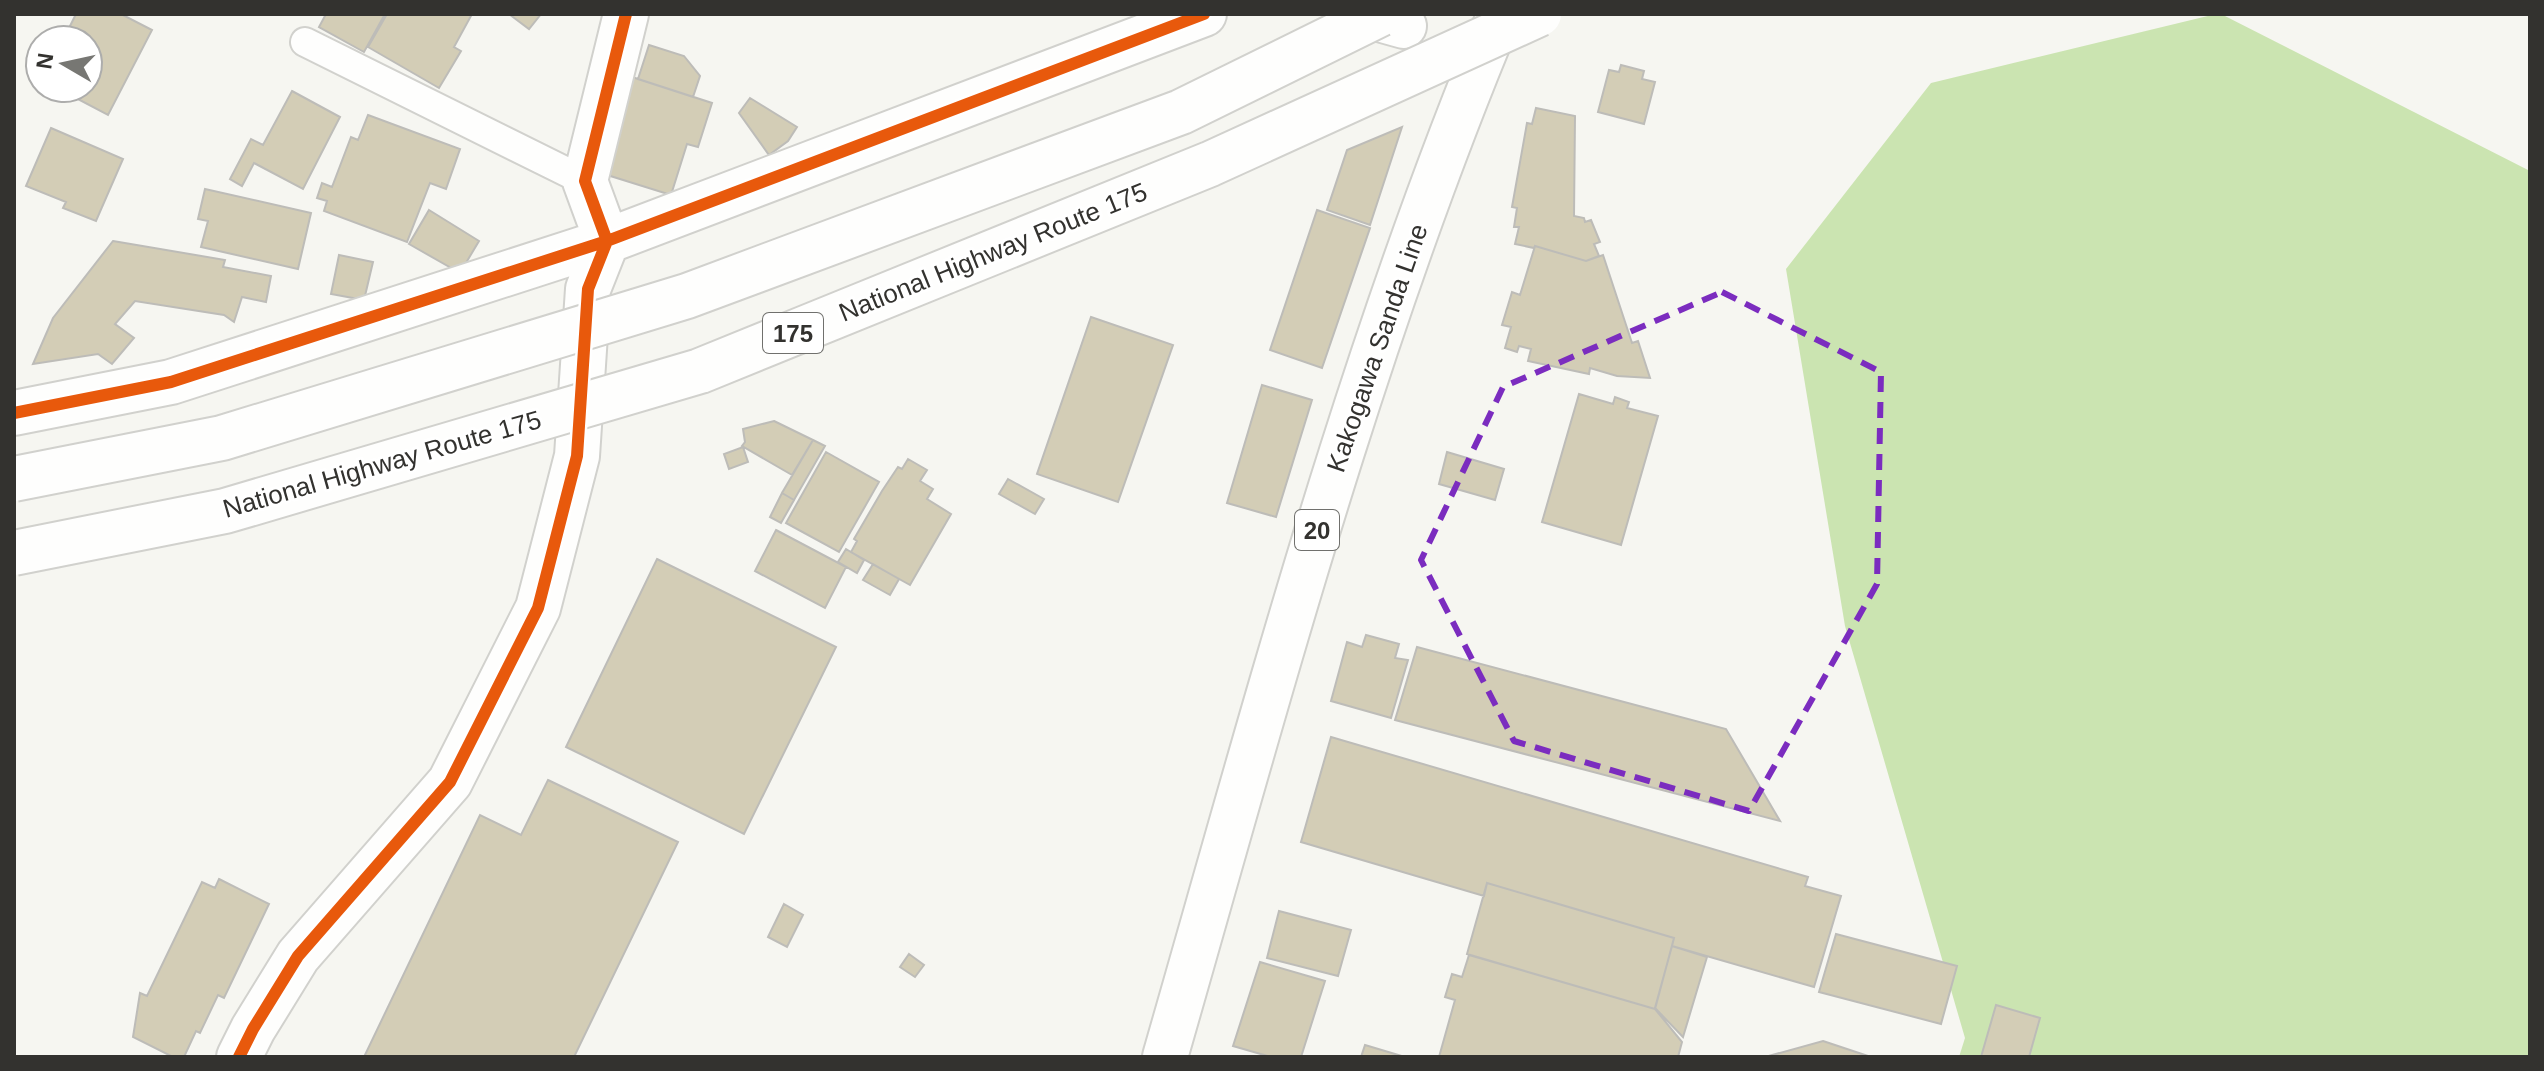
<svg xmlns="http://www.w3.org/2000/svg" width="2544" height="1071" font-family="Helvetica,sans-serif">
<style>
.forest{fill:#cbe4b1}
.building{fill:#d3cdb6;stroke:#bdbcb8;stroke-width:2}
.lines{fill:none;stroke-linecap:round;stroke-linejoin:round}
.lane-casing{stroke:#d1d1cd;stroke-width:32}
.street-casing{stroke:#d1d1cd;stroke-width:48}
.primary-casing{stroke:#d1d1cd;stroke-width:48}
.lane{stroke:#fefefd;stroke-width:28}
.street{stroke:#fefefd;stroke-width:44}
.primary{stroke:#fefefd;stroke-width:44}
.highway-bridge-casing{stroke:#d1d1cd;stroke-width:48;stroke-linecap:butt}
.highway-bridge{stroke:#fefefd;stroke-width:44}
.cycleway-casing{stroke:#fff;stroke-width:17}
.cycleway{stroke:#e8590c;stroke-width:12}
.marked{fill:none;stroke:#7b2cbf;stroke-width:6;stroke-dasharray:16 10;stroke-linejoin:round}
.labels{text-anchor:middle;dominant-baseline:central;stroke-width:6;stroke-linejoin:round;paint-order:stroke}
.shield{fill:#fff;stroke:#70706d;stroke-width:2}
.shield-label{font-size:24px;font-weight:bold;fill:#33322f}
.street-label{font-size:26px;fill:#33322f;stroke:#fff}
</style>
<rect width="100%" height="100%" fill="#f6f6f1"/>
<path class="forest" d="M 2216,14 L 2221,14 L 2530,171 L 2530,1057 L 1959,1057 L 1965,1038 L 1845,626 L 1786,269 L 1931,83 Z"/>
<path class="building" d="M 76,14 L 121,14 L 152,30 L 108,115 L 57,88 L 88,88 L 88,40 L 63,40 Z
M 326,14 L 385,14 L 364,52 L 319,27 Z
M 387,14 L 472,14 L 454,47 L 461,51 L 439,88 L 368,47 Z
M 509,14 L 541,14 L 529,29 Z
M 649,45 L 684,56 L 700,76 L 693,97 L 638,79 Z
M 1621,65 L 1644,71 L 1642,79 L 1655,82 L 1644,124 L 1598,112 L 1609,70 L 1619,72 Z
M 632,77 L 712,103 L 698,147 L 687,144 L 671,195 L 604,174 Z
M 292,91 L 340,117 L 303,189 L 254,163 L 242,186 L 230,179 L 251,139 L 263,145 Z
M 750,98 L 797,127 L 788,141 L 769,155 L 739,113 Z
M 1536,108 L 1575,116 L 1574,216 L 1584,218 L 1585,222 L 1591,220 L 1600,242 L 1594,244 L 1599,256 L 1586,261 L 1535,246 L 1534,248 L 1515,244 L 1519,227 L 1514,227 L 1517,208 L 1512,207 L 1527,123 L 1532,124 Z
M 368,115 L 460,149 L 446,189 L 430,183 L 407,242 L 324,211 L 327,201 L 317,198 L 322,183 L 332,187 L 351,137 L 358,140 Z
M 1402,127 L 1370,225 L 1327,210 L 1347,150 Z
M 51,128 L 123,159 L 96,221 L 63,208 L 66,202 L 26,186 Z
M 205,189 L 311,213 L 298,269 L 201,247 L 208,221 L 198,219 Z
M 429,210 L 479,241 L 460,273 L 409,244 Z
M 1317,210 L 1370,228 L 1322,368 L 1270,350 Z
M 113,241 L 225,260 L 223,267 L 271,276 L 266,302 L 242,297 L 234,322 L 224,315 L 135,301 L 115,324 L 134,338 L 112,364 L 98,354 L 33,364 L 53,318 Z
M 1535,246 L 1586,261 L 1603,255 L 1632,343 L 1638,341 L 1650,378 L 1617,376 L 1590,368 L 1589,374 L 1528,361 L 1531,349 L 1519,346 L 1517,352 L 1505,348 L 1511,327 L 1502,325 L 1512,292 L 1520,295 Z
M 339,255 L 373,262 L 364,300 L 331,294 Z
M 1091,317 L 1173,345 L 1118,502 L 1037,474 Z
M 1262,385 L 1312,400 L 1276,517 L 1227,503 Z
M 1579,394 L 1613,404 L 1615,397 L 1629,402 L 1627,408 L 1658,416 L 1621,545 L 1542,522 Z
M 774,421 L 813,440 L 792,475 L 742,446 L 745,442 L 743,429 Z
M 813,440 L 825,446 L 794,500 L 782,493 Z
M 743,447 L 748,462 L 729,469 L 724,454 Z
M 826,452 L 879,482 L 839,552 L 786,523 Z
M 1447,452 L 1504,469 L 1495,500 L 1439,484 Z
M 908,459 L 927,470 L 920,481 L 933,489 L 927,499 L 951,514 L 910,585 L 851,552 L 857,541 L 854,539 L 882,491 L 898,467 L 902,469 Z
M 1008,479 L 1044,499 L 1035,514 L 999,494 Z
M 782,493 L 794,500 L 781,523 L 770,517 Z
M 776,530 L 846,567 L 825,608 L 755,571 Z
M 846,549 L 864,560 L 857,573 L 838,562 Z
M 657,559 L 836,647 L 744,834 L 566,747 Z
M 873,564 L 899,579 L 890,595 L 863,580 Z
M 1366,635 L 1399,644 L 1395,658 L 1408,660 L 1391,718 L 1331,701 L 1347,642 L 1362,647 Z
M 1417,647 L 1726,729 L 1780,821 L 1395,720 Z
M 1331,737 L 1808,877 L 1805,886 L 1841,896 L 1814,987 L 1672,946 L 1674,938 L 1487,883 L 1484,896 L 1301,842 Z
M 548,780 L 678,842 L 574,1057 L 364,1057 L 480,815 L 521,835 Z
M 219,879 L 269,904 L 224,998 L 218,995 L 200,1033 L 196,1031 L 184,1057 L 173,1057 L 133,1037 L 140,993 L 147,996 L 202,882 L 215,888 Z
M 1487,883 L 1674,938 L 1655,1009 L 1467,954 Z
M 784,904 L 803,915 L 787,947 L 768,937 Z
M 1279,911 L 1351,930 L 1338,976 L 1267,958 Z
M 1836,934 L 1957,966 L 1941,1024 L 1819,992 Z
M 1672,946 L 1707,957 L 1683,1037 L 1655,1008 Z
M 909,954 L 924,965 L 915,977 L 900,967 Z
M 1469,955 L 1655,1009 L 1682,1042 L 1678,1057 L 1439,1057 L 1455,1000 L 1445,997 L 1452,974 L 1462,977 Z
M 1260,962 L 1325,981 L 1301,1057 L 1271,1057 L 1233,1046 Z
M 1996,1005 L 2040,1018 L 2029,1057 L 1981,1057 Z
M 1823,1041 L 1871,1057 L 1765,1057 Z
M 1365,1045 L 1405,1057 L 1361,1057 Z"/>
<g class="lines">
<g class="lane-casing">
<path id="lane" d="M 305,42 L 585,181"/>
</g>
<g class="street-casing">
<path id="street" d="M 1361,14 L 1404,26
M 14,413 L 171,382 L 607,241 L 1204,14
M 239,1057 L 253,1029 L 298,956 L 450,782 L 538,608 L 577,456 L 588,289 L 607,241 L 585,181 L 626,14"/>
</g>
<g class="primary-casing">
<path id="primary" d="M 1165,1057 C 1266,706 1359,351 1500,14"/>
</g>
<use href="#lane" class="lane"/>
<use href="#street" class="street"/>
<use href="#primary" class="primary"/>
<g class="highway-bridge-casing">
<path id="highway-bridge" d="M 14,479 L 222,438 L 687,296 L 1181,112 L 1380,14
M 14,553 L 225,511 L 700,371 L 1210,164 L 1539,14"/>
</g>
<use href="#highway-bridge" class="highway-bridge"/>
<g class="cycleway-casing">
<path id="cycleway" d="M 14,413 L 171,382 L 607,241 L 1204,14
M 239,1057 L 253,1029 L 298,956 L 450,782 L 538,608 L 577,456 L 588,289 L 607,241 L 585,181 L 626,14"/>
</g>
<use href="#cycleway" class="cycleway"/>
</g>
<path class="marked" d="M 1722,292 L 1881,372 L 1877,584 L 1749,811 L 1514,741 L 1421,560 L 1503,387 Z"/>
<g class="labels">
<g class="shield">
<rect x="763" y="313" width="60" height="40" rx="6"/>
<rect x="1295" y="510" width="44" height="40" rx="6"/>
</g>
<g class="shield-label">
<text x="793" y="333">175</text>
<text x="1317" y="530">20</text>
</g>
<g class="street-label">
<text transform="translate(993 252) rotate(-22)">National Highway Route 175</text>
<text transform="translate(1377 348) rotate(-71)">Kakogawa Sanda Line</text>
<text transform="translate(382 464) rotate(-16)">National Highway Route 175</text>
</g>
</g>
<rect width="2544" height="1071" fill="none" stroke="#33322f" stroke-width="32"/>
<g transform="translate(64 64) rotate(279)"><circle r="38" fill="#ffffff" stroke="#adadac" stroke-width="2"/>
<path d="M0-6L14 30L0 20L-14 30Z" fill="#777773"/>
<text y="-12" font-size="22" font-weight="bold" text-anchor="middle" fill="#33322f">N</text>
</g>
</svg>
